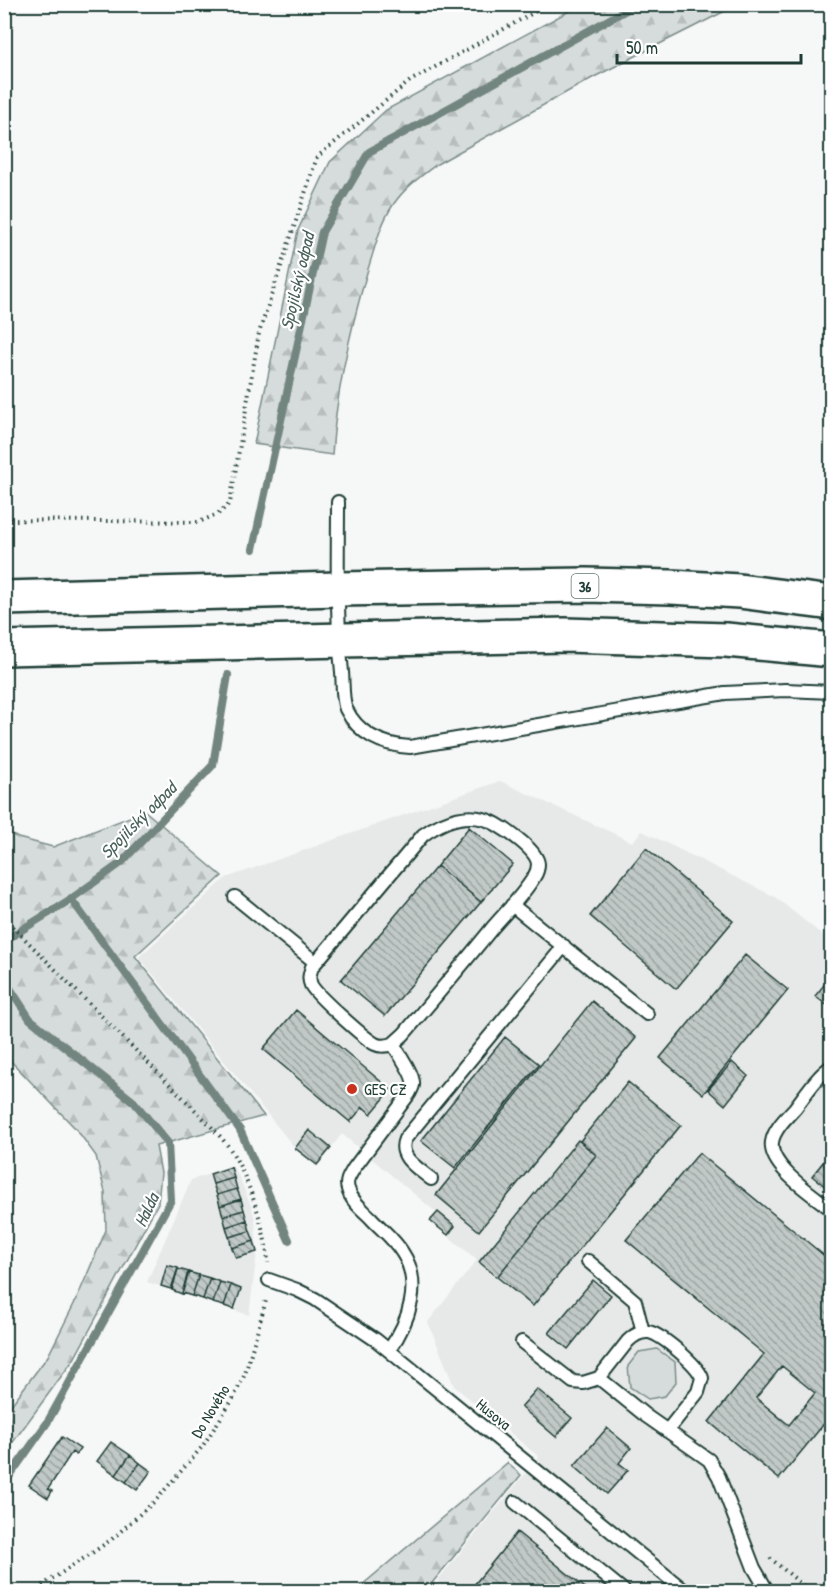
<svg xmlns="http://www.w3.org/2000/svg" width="836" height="1596" font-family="'Patrick Hand',sans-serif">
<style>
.built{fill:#e6e9e8}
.grass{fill:#d6dcdb;stroke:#7a8c88;stroke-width:1.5}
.forest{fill:url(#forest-firs);stroke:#7a8c88;stroke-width:1.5}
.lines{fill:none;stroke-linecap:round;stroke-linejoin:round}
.stream{stroke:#72857f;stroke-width:8}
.building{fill:url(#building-back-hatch);stroke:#1f3d34;stroke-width:1.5;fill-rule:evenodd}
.service-casing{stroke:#1f3d34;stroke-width:16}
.primary-casing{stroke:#1f3d34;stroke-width:38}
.path{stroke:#1f3d34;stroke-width:4;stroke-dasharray:1.5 4.5;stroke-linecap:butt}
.service{stroke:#fff;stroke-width:12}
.primary{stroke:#fff;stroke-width:33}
.poi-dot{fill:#c8321e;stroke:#fff;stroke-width:2}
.labels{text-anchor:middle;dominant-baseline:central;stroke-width:4.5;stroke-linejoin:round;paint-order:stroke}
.shield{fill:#fff;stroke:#627771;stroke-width:1.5}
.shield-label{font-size:15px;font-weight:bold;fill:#1f3d34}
.poi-label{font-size:16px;fill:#1f3d34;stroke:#fff;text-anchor:start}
.street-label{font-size:16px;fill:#1f3d34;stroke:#fff}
.water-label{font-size:18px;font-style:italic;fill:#49615a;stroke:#fff}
</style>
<defs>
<pattern id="forest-firs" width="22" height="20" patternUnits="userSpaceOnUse" patternTransform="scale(1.5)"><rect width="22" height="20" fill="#d6dcdb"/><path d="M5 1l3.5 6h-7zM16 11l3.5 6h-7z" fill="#b7bebd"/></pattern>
<pattern id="building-back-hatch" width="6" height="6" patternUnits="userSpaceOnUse" patternTransform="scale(1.5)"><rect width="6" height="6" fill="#c0c9c6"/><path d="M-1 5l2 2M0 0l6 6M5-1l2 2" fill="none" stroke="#9ba4a2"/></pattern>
</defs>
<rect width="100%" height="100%" fill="#f6f7f7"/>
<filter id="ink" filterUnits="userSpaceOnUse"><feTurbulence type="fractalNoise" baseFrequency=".0167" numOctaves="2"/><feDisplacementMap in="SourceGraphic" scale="12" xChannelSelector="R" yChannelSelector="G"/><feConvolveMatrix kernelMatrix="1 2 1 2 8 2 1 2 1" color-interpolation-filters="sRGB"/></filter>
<g filter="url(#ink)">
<path class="built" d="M 500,781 L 632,842 L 642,831 L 775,897 L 831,942 L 831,1591 L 450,1592 L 437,1581 L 539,1457 L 454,1386 L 428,1322 L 477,1260 L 430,1221 L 437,1213 L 342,1134 L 317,1165 L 295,1148 L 139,957 L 226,878 Z
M 233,1167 L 240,1179 L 252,1208 L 255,1220 L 257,1252 L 249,1315 L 147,1282 L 191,1180 Z"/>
<path class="grass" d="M 657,1349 L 675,1362 L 676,1382 L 665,1396 L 648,1399 L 630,1387 L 628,1366 L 639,1352 Z"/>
<path class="forest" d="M 580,5 L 737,5 L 594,77 L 437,164 C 421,176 404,188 393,205 C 380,224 375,248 368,269 C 350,330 336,392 332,455 L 254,444 L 298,230 L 330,162 L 386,110 Z
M 145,811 L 222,876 L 135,956 L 264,1116 L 156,1146 L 161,1173 L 158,1203 L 74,1359 L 5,1453 L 5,1413 L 48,1356 L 78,1296 L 106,1230 L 105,1192 L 96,1156 L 77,1130 L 5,1055 L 5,831 L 18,838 L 53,847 Z
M 507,1463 L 521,1475 L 432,1583 L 442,1591 L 355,1591 Z"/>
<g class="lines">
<path class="stream" d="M 253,549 L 322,232 L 369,152 L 637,4
M 71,899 L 240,1130 L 289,1240
M 4,941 L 71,899 L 121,863 L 213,765 L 228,675
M 4,979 L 30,1019 L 134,1102 L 168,1143 L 171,1200 L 47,1423 L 4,1484"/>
</g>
<path class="building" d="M 469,827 L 513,864 L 481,902 L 437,866 Z
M 646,848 L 733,921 L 676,989 L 590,916 Z
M 437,866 L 481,902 L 385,1016 L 341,980 Z
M 745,955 L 788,990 L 703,1094 L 660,1058 Z
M 832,975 L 832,1009 L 815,996 Z
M 592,1001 L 636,1038 L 479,1231 L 436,1195 Z
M 296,1010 L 391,1090 L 371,1114 L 363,1107 L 350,1122 L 263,1049 Z
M 505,1037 L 539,1064 L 455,1168 L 421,1141 Z
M 732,1062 L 748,1076 L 725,1105 L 708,1090 Z
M 628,1082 L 681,1125 L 533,1306 L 497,1277 L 596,1155 L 580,1141 Z
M 309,1130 L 331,1148 L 317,1165 L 295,1148 Z
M 578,1140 L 596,1155 L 497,1277 L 479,1262 Z
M 832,1151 L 832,1192 L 812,1176 Z
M 699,1153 L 832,1262 L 832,1414 L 779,1479 L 709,1422 L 764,1354 L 626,1240 ZM 782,1366 L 815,1393 L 789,1425 L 756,1398 Z
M 231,1167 L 234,1178 L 213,1184 L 210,1174 Z
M 234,1178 L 237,1189 L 217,1195 L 213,1184 Z
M 237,1189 L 241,1199 L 220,1206 L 217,1195 Z
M 241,1199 L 244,1210 L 223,1216 L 220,1206 Z
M 244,1210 L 247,1220 L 226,1227 L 223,1216 Z
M 438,1212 L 455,1226 L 448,1235 L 430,1221 Z
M 247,1220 L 250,1231 L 229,1237 L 226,1227 Z
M 250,1231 L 254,1241 L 232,1248 L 229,1237 Z
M 254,1241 L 257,1252 L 236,1258 L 232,1248 Z
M 167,1265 L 178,1268 L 171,1289 L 161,1286 Z
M 178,1269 L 189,1272 L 182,1294 L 172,1290 Z
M 188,1272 L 199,1275 L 192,1296 L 182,1293 Z
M 199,1275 L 210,1278 L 203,1299 L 192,1296 Z
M 210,1278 L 220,1282 L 213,1303 L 203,1299 Z
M 593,1280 L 611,1295 L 568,1349 L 549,1333 Z
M 220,1282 L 231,1285 L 224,1306 L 213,1303 Z
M 231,1285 L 241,1289 L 234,1309 L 224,1306 Z
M 537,1389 L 572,1418 L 556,1437 L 521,1407 Z
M 607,1428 L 631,1448 L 619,1463 L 628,1470 L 607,1494 L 574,1466 Z
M 62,1437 L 80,1449 L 76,1455 L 72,1452 L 48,1489 L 52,1491 L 48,1498 L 29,1485 Z
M 111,1442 L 130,1455 L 116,1475 L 97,1461 Z
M 130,1455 L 140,1463 L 126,1482 L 116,1475 Z
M 140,1463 L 151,1471 L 137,1490 L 126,1482 Z
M 517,1532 L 590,1592 L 482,1592 L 474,1585 Z"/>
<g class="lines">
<g class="service-casing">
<path id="service" d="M 338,502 C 338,559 336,616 342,672 C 343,683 342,699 346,709 C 358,734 383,745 410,747 L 725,693 L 785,690 L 832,692
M 235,897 L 315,962
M 512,905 L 647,1014
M 832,1066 C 817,1076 806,1094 795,1108 C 787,1117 774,1129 772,1142 C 768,1167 815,1196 832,1210
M 431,1179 C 418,1168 397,1157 405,1139 L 564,946
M 588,1261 L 635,1301 L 643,1332
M 269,1280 L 297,1290 L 315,1299 L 376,1340 L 686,1592
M 522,1342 L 573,1382 L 583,1383 L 599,1378
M 389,1350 C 409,1322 423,1283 402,1252 C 394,1239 381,1229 371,1218 C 363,1210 351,1201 348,1189 C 345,1181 350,1175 354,1168 L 409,1094 C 410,1092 413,1087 413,1085 C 415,1076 398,1052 393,1044 L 404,1034 C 434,998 464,963 493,927 C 507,911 523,895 534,877 C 536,874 538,869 538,864 C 537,850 508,831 496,824 C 471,810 444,820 423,835 L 312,967 C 310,973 308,978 311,985 C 316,995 364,1038 375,1044 C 381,1047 387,1046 393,1044
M 667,1431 L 698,1392 L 702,1378 C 698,1365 662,1335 649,1332 C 640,1331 634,1335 628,1341 L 599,1378 L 646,1416 L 709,1460 L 719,1477 L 754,1568 L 768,1592
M 515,1502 L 625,1592"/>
</g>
<g class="primary-casing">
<path id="primary" d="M 4,598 L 338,589 L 586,585 L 671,587 L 739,591 L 832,603
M 4,648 L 565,635 L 726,640 L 832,650"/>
</g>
<path class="path" d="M 4,520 L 199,522 L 218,514 L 230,503 L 259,333 L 317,157 L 410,81 L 549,4
M 4,918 L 209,1124 C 216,1132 224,1140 230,1149 C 248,1176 266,1230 268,1263
M 770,1558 L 811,1592
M 32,1592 L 92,1553 L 112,1539 L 156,1500 L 202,1447 L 233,1399 L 245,1374 L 267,1297"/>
<use href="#service" class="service"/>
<use href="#primary" class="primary"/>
</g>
</g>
<circle class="poi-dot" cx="352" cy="1089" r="6"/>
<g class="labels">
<rect class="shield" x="571.5" y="574" width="27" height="24" rx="4.5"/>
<g class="shield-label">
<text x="585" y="586">36</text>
</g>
<g class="poi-label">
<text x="364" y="1089">GES CZ</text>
</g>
<g class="street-label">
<text transform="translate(210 1411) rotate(-59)">Do Nového</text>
<text transform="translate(494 1414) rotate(39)">Husova</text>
</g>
<g class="water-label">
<text transform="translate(297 281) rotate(-77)">Spojilský odpad</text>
<text transform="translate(138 820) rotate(-45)">Spojilský odpad</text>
<text transform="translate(146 1210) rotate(-65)">Halda</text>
</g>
</g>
<rect width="836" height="1596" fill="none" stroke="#fff" stroke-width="24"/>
<rect x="12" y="12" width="812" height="1572" fill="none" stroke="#1f3d34" stroke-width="2" filter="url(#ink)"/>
<path d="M617 54v9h184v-9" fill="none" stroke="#1f3d34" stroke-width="3"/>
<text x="626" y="54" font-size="18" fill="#1f3d34" stroke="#ffffff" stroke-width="4.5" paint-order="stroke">50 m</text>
</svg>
